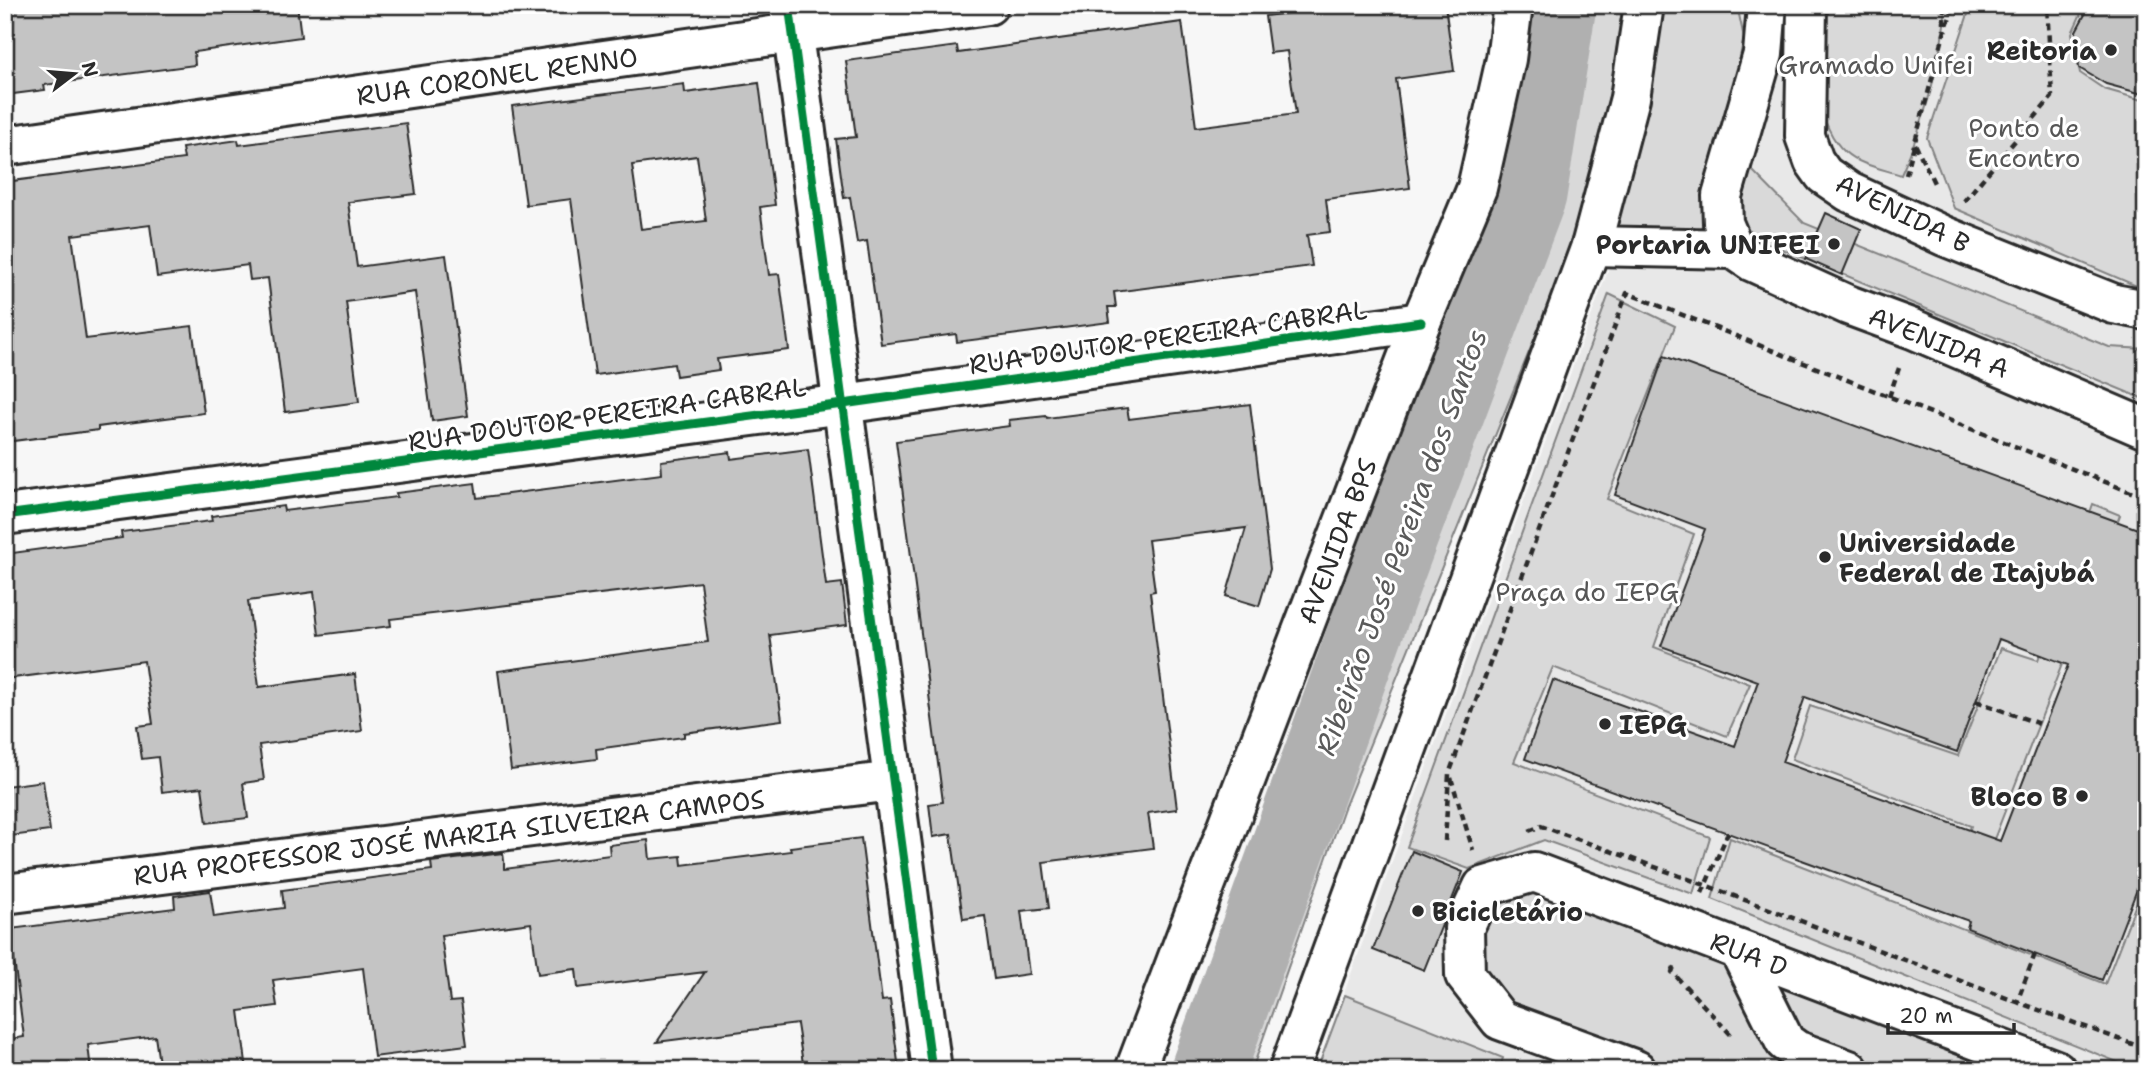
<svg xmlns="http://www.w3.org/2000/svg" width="2151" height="1075" font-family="'Shantell Sans',sans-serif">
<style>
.built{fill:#e8e8e8}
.green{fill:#d9d9d9;stroke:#828282;stroke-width:2}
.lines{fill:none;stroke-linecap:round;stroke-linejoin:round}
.river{stroke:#b0b0b0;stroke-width:75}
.building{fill:#c4c4c4;stroke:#2b2b2b;stroke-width:2;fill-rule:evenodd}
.minor-casing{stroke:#2b2b2b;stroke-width:44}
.major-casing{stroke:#2b2b2b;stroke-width:44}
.path{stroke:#2b2b2b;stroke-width:4.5;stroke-dasharray:7 5;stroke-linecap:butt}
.minor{stroke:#fff;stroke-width:38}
.major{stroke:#fff;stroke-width:38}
.cycleway-casing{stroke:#fff;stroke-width:13}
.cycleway{stroke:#00873e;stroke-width:9}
.poi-dot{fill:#2b2b2b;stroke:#fff;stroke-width:2.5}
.labels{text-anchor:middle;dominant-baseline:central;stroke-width:6;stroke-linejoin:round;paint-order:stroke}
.poi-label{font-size:26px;font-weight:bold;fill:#2b2b2b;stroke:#fff;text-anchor:end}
.park-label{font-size:26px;fill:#565656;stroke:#fff}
.street-label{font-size:26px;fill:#2b2b2b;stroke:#fff}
.water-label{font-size:28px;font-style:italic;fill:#5a5a5a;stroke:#fff}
</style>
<rect width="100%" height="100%" fill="#f7f7f7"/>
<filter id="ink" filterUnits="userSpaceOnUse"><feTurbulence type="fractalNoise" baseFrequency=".0143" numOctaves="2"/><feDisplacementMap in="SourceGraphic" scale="14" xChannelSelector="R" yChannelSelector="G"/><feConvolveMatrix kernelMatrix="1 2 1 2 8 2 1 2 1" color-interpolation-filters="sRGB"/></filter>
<g filter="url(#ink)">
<path class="built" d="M 1682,5 L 2146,5 L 2146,1070 L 1316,1070 L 1659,131 Z"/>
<path class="green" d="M 1532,5 L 1623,5 L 1611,87 L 1583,219 L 1344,808 L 1252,1070 L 1175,1070 L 1335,617 L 1500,192 Z
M 1630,5 L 1737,5 L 1744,38 L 1718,162 L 1699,237 L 1589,225 Z
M 1816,5 L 1946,5 C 1942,60 1923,126 1901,175 C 1883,169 1859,165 1845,152 C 1809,119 1818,51 1816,5 Z
M 1971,5 L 2085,5 L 2072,33 L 2080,73 L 2104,89 L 2146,101 L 2146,166 L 2140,181 L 2146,183 L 2146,290 L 1954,208 L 1927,138 Z
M 1750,168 L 1804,223 L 2109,347 L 2146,349 L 2146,400 L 1734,229 Z
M 1609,294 L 1675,326 L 1607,499 L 1694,534 L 1654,647 L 1750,684 L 1727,736 L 1553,667 L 1514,762 L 1710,837 L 1693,894 L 1544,840 L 1469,869 L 1407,847 Z
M 2093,504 L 2120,515 L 1963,919 L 1941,909 L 1971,826 L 1792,759 L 1810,706 L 1958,756 L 2001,648 L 2038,660 Z
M 1730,838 L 2105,984 L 2146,878 L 2146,1070 L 2137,1070 L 1712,899 Z
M 1534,872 L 2056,1070 L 1636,1070 L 1500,1020 L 1465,975 L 1483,887 Z
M 1345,995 L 1503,1058 L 1499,1070 L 1317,1070 Z"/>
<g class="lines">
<path class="river" d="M 1208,1070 L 1387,572 L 1529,195 L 1559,5"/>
</g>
<path class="building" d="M 31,5 L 182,5 L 182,9 L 223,5 L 297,5 L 301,37 L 194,52 L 195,65 L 44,85 L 45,90 L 5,95 L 5,9 Z
M 1376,5 L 1445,5 L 1454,71 L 1396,79 L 1410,188 L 1326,199 L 1330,232 L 1307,235 L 1312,266 L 1114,292 L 1116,307 L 1108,307 L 1110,322 L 957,342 L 956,334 L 881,344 L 867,241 L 857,243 L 850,197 L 844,198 L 836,139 L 856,137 L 846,61 L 957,46 L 958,53 L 1182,22 L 1196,127 L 1296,114 L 1287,51 L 1270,53 L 1265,16 L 1346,6 L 1346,9 Z
M 2090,5 L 2146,5 L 2146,95 L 2106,84 L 2079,68 L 2076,31 Z
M 759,83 L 775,205 L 760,207 L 769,275 L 779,274 L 789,350 L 717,359 L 719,370 L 676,376 L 674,364 L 595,375 L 571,199 L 526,205 L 512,106 L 684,84 L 685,93 ZM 697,156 L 706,221 L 641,229 L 632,165 Z
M 406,123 L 416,194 L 348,202 L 357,267 L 446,255 L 468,416 L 432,421 L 415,292 L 346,302 L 359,402 L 285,412 L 268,278 L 250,280 L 248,265 L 157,277 L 150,225 L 72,235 L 86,339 L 192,326 L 204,413 L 98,427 L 98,430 L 5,442 L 5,182 L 184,159 L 182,148 L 238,140 L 239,145 Z
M 1826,213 L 1861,229 L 1842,275 L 1806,259 Z
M 1664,356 L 2146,532 L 2146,866 L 2102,980 L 1967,928 L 1969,921 L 1525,759 L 1553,680 L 1735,746 L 1758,681 L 1661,646 L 1705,529 L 1615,495 ZM 1999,639 L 2068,665 L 2000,841 L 1782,762 L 1805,697 L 1957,752 Z
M 1250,404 L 1270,569 L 1259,606 L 1226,596 L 1246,528 L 1148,540 L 1155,591 L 1150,592 L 1177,809 L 1148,813 L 1153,848 L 1043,862 L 1049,908 L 1021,911 L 1029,974 L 994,979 L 985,916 L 963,919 L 951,834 L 933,837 L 929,804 L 943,802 L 896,441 L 1010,426 L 1009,420 L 1046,416 L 1047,418 L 1127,408 L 1129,419 Z
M 808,449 L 826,585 L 842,583 L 847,625 L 770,635 L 782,720 L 684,733 L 684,737 L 596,749 L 597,759 L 511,770 L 498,671 L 708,642 L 700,582 L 390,619 L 391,626 L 319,635 L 314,592 L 248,601 L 259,687 L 355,674 L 362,731 L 259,745 L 264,780 L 243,783 L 248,818 L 207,823 L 202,787 L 162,792 L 158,757 L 142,759 L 137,726 L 153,724 L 144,661 L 5,679 L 5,554 L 122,538 L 121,532 L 212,521 L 211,516 L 283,506 L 284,511 L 397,497 L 396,493 L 475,483 L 477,498 L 662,474 L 661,461 L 730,452 L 731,459 Z
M 43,781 L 50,831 L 11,836 L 5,786 Z
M 861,838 L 882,1001 L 890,1000 L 899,1070 L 804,1070 L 797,1024 L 657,1042 L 705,972 L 578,988 L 576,969 L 538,974 L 531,923 L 441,935 L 450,1002 L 461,1001 L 467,1045 L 374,1057 L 363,968 L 273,980 L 277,1006 L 239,1011 L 247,1070 L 160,1070 L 155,1036 L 88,1045 L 91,1070 L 8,1070 L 5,1040 L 24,1037 L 10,929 L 175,908 L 174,896 L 210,891 L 214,917 L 284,908 L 282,890 L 432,870 L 431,862 L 503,853 L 505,869 L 610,855 L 609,845 L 648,840 L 650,859 L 681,856 L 682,865 L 791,851 L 790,847 Z
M 1412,851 L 1463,872 L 1424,970 L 1373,950 Z"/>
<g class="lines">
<g class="minor-casing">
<path id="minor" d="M 789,5 L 932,1070
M 1767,5 L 1763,54 L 1722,196 L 1723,223 L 1734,249 L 1753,262 L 1848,305 L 1913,329 L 2146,429
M 1807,5 L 1805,136 L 1814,161 L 1824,175 L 1849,192 L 1944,236 L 2114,304 L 2146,310
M 5,146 L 988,5
M 1591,246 L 1734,249
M 5,515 L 843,404 L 1421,322
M 5,894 L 893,781
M 1739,950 L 1785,1042 L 1796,1050 L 1849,1070
M 1636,1070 L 1500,1020 L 1465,975 L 1464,928 L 1483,887 L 1534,872 L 2056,1070"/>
</g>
<g class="major-casing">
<path id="major" d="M 1135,1070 L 1312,605 L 1421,322 L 1477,188 L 1506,59 L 1513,5
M 1289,1070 L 1591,246 L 1630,98 L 1644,5"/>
</g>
<path class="path" d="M 1944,5 L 1944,30
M 1915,144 L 1936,187
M 1906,175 L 1944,34 L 1954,5
M 1964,201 L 2052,97 L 2047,5
M 1889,397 L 1899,368
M 1976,701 L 2045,726
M 1451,778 L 1473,850
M 1529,831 L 1541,826 L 1705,885 L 2017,1002
M 1445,841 L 1449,774 L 1627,293 L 2146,498
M 1702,893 L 1728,833
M 2035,954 L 2017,1002 L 2146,1049
M 1674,967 L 1672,972 L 1734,1038
M 2137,1070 L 2145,1048"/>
<use href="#minor" class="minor"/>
<use href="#major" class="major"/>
<g class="cycleway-casing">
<path id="cycleway" d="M 789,5 L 932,1070
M 5,515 L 843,404 L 1421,322"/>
</g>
<use href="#cycleway" class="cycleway"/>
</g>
</g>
<g class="poi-dot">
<circle cx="2111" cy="50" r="7"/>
<circle cx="1834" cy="244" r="7"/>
<circle cx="1825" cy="557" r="7"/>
<circle cx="1605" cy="724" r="7"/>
<circle cx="2082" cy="796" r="7"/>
<circle cx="1418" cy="911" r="7"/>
</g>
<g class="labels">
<g class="poi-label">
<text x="2097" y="50">Reitoria</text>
<text x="1820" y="244">Portaria UNIFEI</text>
<text x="1839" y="542" text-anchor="start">Universidade<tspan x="1839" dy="30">Federal de Itajubá</tspan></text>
<text x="1619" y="724" text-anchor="start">IEPG</text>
<text x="2068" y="796">Bloco B</text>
<text x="1432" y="911" text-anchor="start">Bicicletário</text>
</g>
<g class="park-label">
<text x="1876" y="64">Gramado Unifei</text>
<text x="2024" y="127">Ponto de<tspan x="2024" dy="30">Encontro</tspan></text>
<text x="1587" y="591">Praça do IEPG</text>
</g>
<g class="street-label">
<text transform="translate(497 76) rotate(-8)">RUA CORONEL RENNO</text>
<text transform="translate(1903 213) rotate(26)">AVENIDA B</text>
<text transform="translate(1168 337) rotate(-8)">RUA DOUTOR PEREIRA CABRAL</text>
<text transform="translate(1939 342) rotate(22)">AVENIDA A</text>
<text transform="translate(607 414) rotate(-8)">RUA DOUTOR PEREIRA CABRAL</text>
<text transform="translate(1337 541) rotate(-69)">AVENIDA BPS</text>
<text transform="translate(449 837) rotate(-7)">RUA PROFESSOR JOSÉ MARIA SILVEIRA CAMPOS</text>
<text transform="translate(1749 954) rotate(21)">RUA D</text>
</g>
<g class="water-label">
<text transform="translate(1401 542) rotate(-70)">Ribeirão José Pereira dos Santos</text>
</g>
</g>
<rect width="2151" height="1075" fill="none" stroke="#fff" stroke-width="28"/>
<rect x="14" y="14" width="2123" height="1047" fill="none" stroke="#2b2b2b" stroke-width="2.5" filter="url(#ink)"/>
<g transform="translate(74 74) rotate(74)" stroke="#ffffff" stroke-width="5" paint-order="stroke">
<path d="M0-5L12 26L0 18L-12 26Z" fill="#2b2b2b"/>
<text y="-10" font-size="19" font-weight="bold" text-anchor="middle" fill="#2b2b2b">N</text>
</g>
<path d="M1888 1023v10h126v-10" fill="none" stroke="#2b2b2b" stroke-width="3.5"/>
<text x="1899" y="1023" font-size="21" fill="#2b2b2b" stroke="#ffffff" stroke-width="5" paint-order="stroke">20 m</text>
</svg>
